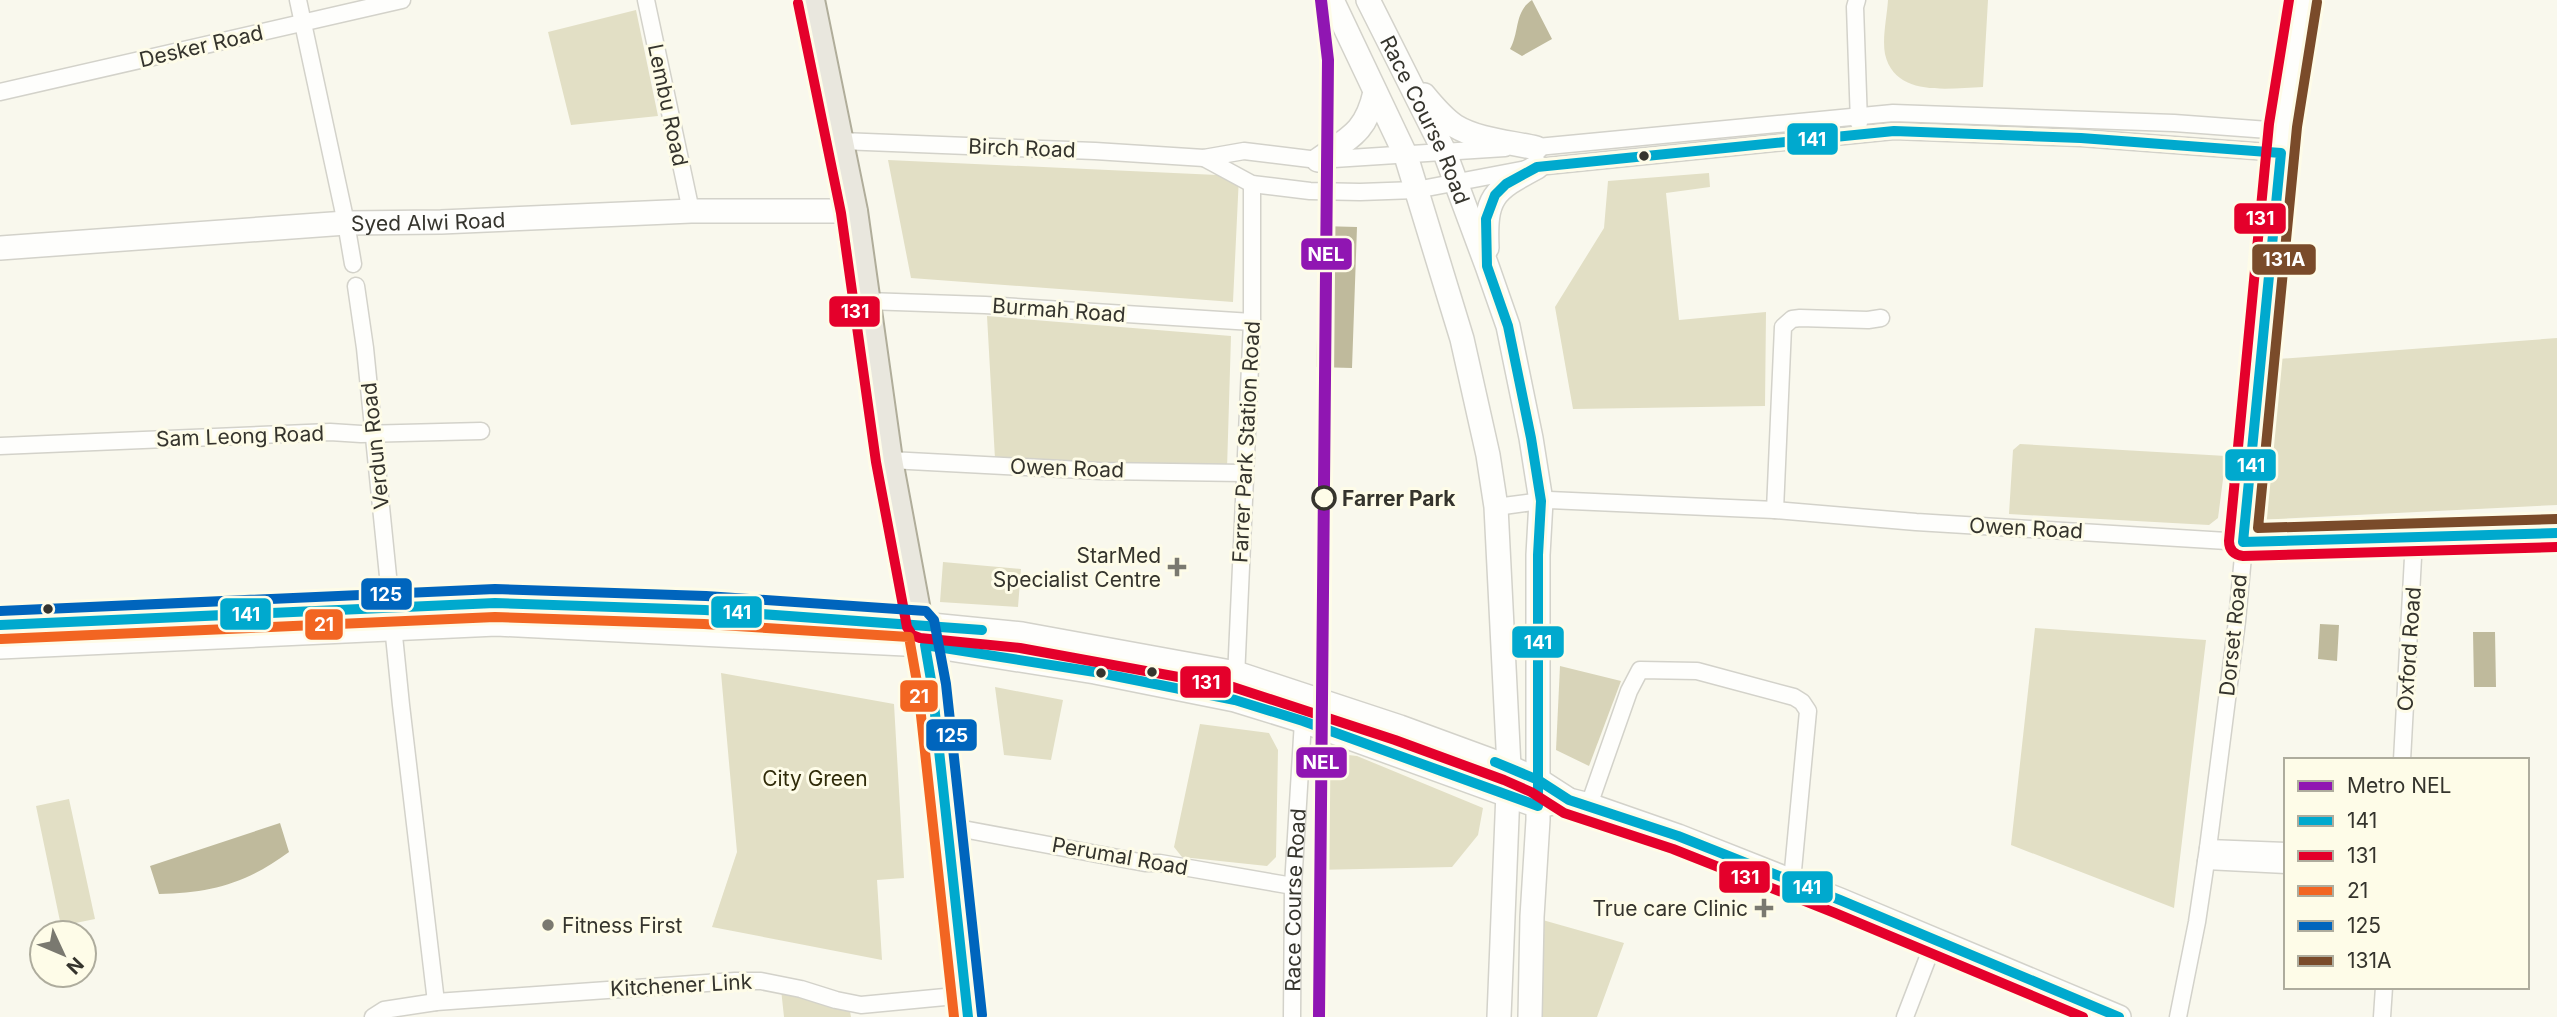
<svg xmlns="http://www.w3.org/2000/svg" width="2557" height="1017" font-family="Inter,sans-serif">
<style>
.green{fill:#e2dfc5}
.forest{fill:#d8d4b9}
.water{fill:#bfba9c}
.lines{fill:none;stroke-linecap:round;stroke-linejoin:round}
.street-casing{stroke:#d3d2ca;stroke-width:19}
.secondary-casing{stroke:#d3d2ca;stroke-width:26}
.primary-casing{stroke:#b0ad9a;stroke-width:28}
.street{stroke:#fefefc;stroke-width:16}
.secondary{stroke:#fefefc;stroke-width:23}
.primary{stroke:#e9e7de;stroke-width:24}
.bus-1-casing{stroke:#fefce8;stroke-width:16}
.bus-2-casing{stroke:#fefce8;stroke-width:16}
.bus-3-casing{stroke:#fefce8;stroke-width:16}
.bus-4-casing{stroke:#fefce8;stroke-width:16}
.bus-5-casing{stroke:#fefce8;stroke-width:16}
.bus-1{stroke:#00a9ce;stroke-width:10}
.bus-2{stroke:#e4002b;stroke-width:10}
.bus-3{stroke:#f26522;stroke-width:10}
.bus-4{stroke:#0065bd;stroke-width:10}
.bus-5{stroke:#7a4b2a;stroke-width:10}
.metro-1-casing{stroke:#fefce8;stroke-width:18}
.metro-1{stroke:#9016b2;stroke-width:12}
.bus-dot{fill:#35342d;stroke:#fefce8;stroke-width:2.5}
.stop-dot{fill:#fefce8;stroke:#35342d;stroke-width:3.5}
.poi-dot{fill:#7a7970;stroke:#fefce8;stroke-width:2.5}
.labels{text-anchor:middle;dominant-baseline:central;stroke-width:6;stroke-linejoin:round;paint-order:stroke}
.street-label{font-size:21px;fill:#35342d;stroke:#fefce8}
.stop-label{font-size:21px;font-weight:bold;fill:#35342d;stroke:#fefce8;text-anchor:start}
.poi-label{font-size:21px;fill:#35342d;stroke:#fefce8;text-anchor:end}
.park-label{font-size:21px;fill:#302b09;stroke:#fefce8}
.line-badge{stroke:#fefce8;stroke-width:2.5}
.badge-label{font-size:19px;text-anchor:middle;font-weight:bold;fill:#fff}
</style>
<rect width="100%" height="100%" fill="#f9f8ed"/>
<path class="green" d="M 1888,0 L 1988,0 L 1983,87 C 1949,88 1895,98 1885,54 C 1882,38 1887,17 1888,0 Z
M 636,10 L 658,116 L 571,125 L 548,32 Z
M 888,160 L 1239,176 L 1233,302 L 911,278 Z
M 1709,173 L 1710,187 L 1666,193 L 1679,320 L 1766,312 L 1765,406 L 1573,409 L 1555,307 L 1604,228 L 1608,181 Z
M 987,316 L 1231,336 L 1227,469 L 995,459 Z
M 2557,338 L 2557,505 L 2258,520 L 2278,359 Z
M 2020,444 L 2226,456 L 2218,518 L 2209,525 L 2009,514 L 2013,450 Z
M 943,562 L 1021,569 L 1018,607 L 940,602 Z
M 2035,628 L 2206,640 L 2174,908 L 2011,845 Z
M 721,673 L 894,704 L 904,878 L 877,880 L 882,960 L 712,927 L 737,852 Z
M 995,687 L 1063,700 L 1051,760 L 1004,755 Z
M 1200,724 L 1269,733 L 1278,750 L 1276,857 L 1267,866 L 1182,857 L 1174,847 Z
M 1323,752 L 1357,756 L 1483,808 L 1478,835 L 1452,867 L 1315,870 Z
M 69,799 L 95,919 L 61,926 L 36,806 Z
M 1532,917 L 1624,943 L 1597,1017 L 1530,1017 Z
M 781,989 L 849,1006 L 851,1017 L 784,1017 Z"/>
<path class="forest" d="M 1560,666 L 1621,681 L 1589,766 L 1556,750 Z"/>
<path class="water" d="M 1532,0 L 1552,39 L 1522,56 L 1510,49 C 1520,31 1514,12 1532,0 Z
M 1321,226 L 1357,227 L 1352,368 L 1316,367 Z
M 2320,624 L 2339,625 L 2337,661 L 2318,659 Z
M 2473,632 L 2495,632 L 2496,687 L 2474,687 Z
M 280,823 L 289,852 C 247,883 211,893 159,894 L 150,866 Z"/>
<g class="lines">
<g class="street-casing">
<g id="street">
<path d="M 298,0 L 346,223 L 353,264"/>
<path d="M 646,0 L 691,211"/>
<path d="M 1857,0 L 1855,7 L 1859,123"/>
<path d="M 0,92 L 402,0"/>
<path d="M 841,141 L 1095,151 L 1204,158 L 1244,151 L 1318,160 L 1505,148"/>
<path d="M 1527,148 L 1893,113 L 2174,123 L 2282,131"/>
<path d="M 1204,158 L 1252,184 L 1310,191 L 1360,192 L 1416,190 L 1537,167 L 1894,131 L 2081,138 L 2281,153"/>
<path d="M 356,286 L 365,348 L 401,705 L 436,1002"/>
<path d="M 866,301 L 985,305 L 1252,322"/>
<path d="M 0,446 L 330,432 L 361,434 L 481,431"/>
<path d="M 890,460 L 1100,471 L 1244,473"/>
<path d="M 1496,507 L 1549,500 L 1775,510 L 1916,522 L 2243,542 L 2557,533"/>
<path d="M 1775,510 L 1783,327 L 1792,319 L 1800,318 L 1868,320 L 1881,318"/>
<path d="M 1235,700 L 1252,322 L 1252,184"/>
<path d="M 2402,760 L 2414,539"/>
<path d="M 1589,805 L 1629,691 L 1640,670 L 1697,671 L 1794,697 L 1802,702 L 1808,711 L 1792,881"/>
<path d="M 947,826 L 1145,863 L 1160,863 L 1293,886"/>
<path d="M 2208,848 L 2286,851"/>
<path d="M 2206,861 L 2286,865"/>
<path d="M 373,1017 L 384,1010 L 436,1002 L 735,981 L 761,981 L 801,989 L 836,1000 L 861,1005 L 966,995"/>
<path id="s1" d="M 1292,1017 L 1293,886 L 1303,721 L 1307,698"/>
<path d="M 1905,1017 L 1935,939"/>
<path d="M 2178,1017 L 2197,922 L 2208,848 L 2237,621 L 2283,125 L 2303,0"/>
<path d="M 2382,1017 L 2384,987"/>
</g>
</g>
<g class="secondary-casing">
<g id="secondary">
<path d="M 1332,0 L 1406,156 L 1462,339 L 1488,455 L 1496,507 L 1509,767 L 1499,1017"/>
<path id="s2" d="M 1368,0 L 1445,153 L 1487,266 L 1508,326 L 1531,438 L 1541,501 L 1538,555 L 1538,820 L 1532,917 L 1530,1017"/>
<path d="M 1424,95 C 1433,106 1443,118 1455,126 C 1478,140 1510,142 1536,148"/>
<path d="M 1318,160 C 1349,138 1366,133 1375,92"/>
<path id="s3" d="M 0,248 L 346,223 L 441,222 L 691,211 L 855,211"/>
<path d="M 1487,248 C 1485,197 1492,191 1537,167"/>
<path d="M 0,625 L 495,603 L 705,610 L 921,624 L 1022,634 L 1236,673 L 1400,727 L 1509,767 L 1538,780 L 1569,800 L 1589,805 L 1678,836 L 1840,900 L 2119,1017"/>
<path d="M 0,647 L 496,624 L 925,645 L 1095,672 L 1235,700 L 1303,721 L 1538,806 L 1569,800"/>
</g>
</g>
<g class="primary-casing">
<path id="primary" d="M 812,0 L 855,211 L 890,460 L 932,686 L 968,1017"/>
</g>
<use href="#street" class="street"/>
<use href="#secondary" class="secondary"/>
<use href="#primary" class="primary"/>
<g class="bus-1-casing">
<path id="bus-1" d="M 0,625 L 495,603 L 705,610 L 982,630
M 1495,762 L 1538,780 L 1569,800 L 1678,836 L 1840,900 L 2119,1017
M 968,1017 L 932,686 L 925,645 L 1095,672 L 1235,700 L 1303,721 L 1538,806 L 1538,555 L 1541,501 L 1531,438 L 1508,326 L 1487,266 L 1486,219 L 1495,195 L 1506,184 L 1537,167 L 1894,131 L 2081,138 L 2281,153 L 2243,542 L 2557,533"/>
</g>
<g class="bus-2-casing">
<path id="bus-2" d="M 2289,0 L 2269,124 L 2229,541 C 2229,550 2234,555 2243,556 L 2557,547
M 798,3 L 841,213 L 876,462 L 907,627 L 912,635 L 920,638 L 1020,648 L 1233,687 L 1395,740 L 1504,780 L 1531,792 L 1564,813 L 1673,849 L 1835,913 L 2083,1017"/>
</g>
<g class="bus-3-casing">
<path id="bus-3" d="M 1,639 L 495,617 L 704,624 L 909,637 L 918,688 L 954,1017"/>
</g>
<g class="bus-4-casing">
<path id="bus-4" d="M 0,611 L 495,589 L 706,596 L 926,611 L 934,620 L 946,684 L 982,1015"/>
</g>
<g class="bus-5-casing">
<path id="bus-5" d="M 2317,2 L 2297,127 L 2258,528 L 2557,519"/>
</g>
<use href="#bus-1" class="bus-1"/>
<use href="#bus-2" class="bus-2"/>
<use href="#bus-3" class="bus-3"/>
<use href="#bus-4" class="bus-4"/>
<use href="#bus-5" class="bus-5"/>
<g class="metro-1-casing">
<path id="metro-1" d="M 1319,1017 L 1328,60 L 1321,0"/>
</g>
<use href="#metro-1" class="metro-1"/>
</g>
<g class="bus-dot">
<circle cx="1644" cy="156" r="6"/>
<circle cx="48" cy="609" r="6"/>
<circle cx="1152" cy="672" r="6"/>
<circle cx="1101" cy="673" r="6"/>
</g>
<circle class="stop-dot" cx="1324" cy="498" r="11"/>
<g class="poi-dot">
<path d="M1173.5 556.5h7v7h7v7h-7v7h-7v-7h-7v-7h7z"/>
<path d="M1760.5 897.5h7v7h7v7h-7v7h-7v-7h-7v-7h7z"/>
<circle cx="548" cy="925" r="7"/>
</g>
<g class="labels">
<g class="street-label">
<text transform="translate(201 46) rotate(-13)">Desker Road</text>
<text transform="translate(668 105) rotate(78)">Lembu Road</text>
<text stroke="none"><textPath href="#s2" startOffset="133">Race Course Road</textPath></text>
<text transform="translate(1022 148) rotate(2)">Birch Road</text>
<text stroke="none"><textPath href="#s3" startOffset="429">Syed Alwi Road</textPath></text>
<text transform="translate(1059 310) rotate(4)">Burmah Road</text>
<text transform="translate(240 436) rotate(-2)">Sam Leong Road</text>
<text transform="translate(1246 442) rotate(-87)">Farrer Park Station Road</text>
<text transform="translate(375 446) rotate(-96)">Verdun Road</text>
<text transform="translate(1067 468) rotate(2)">Owen Road</text>
<text transform="translate(2026 528) rotate(3)">Owen Road</text>
<text transform="translate(2233 635) rotate(-84)">Dorset Road</text>
<text transform="translate(2409 649) rotate(-86)">Oxford Road</text>
<text transform="translate(1120 856) rotate(10)">Perumal Road</text>
<text stroke="none"><textPath href="#s1" startOffset="117">Race Course Road</textPath></text>
<text transform="translate(681 985) rotate(-3)">Kitchener Link</text>
</g>
<g class="stop-label">
<text x="1342" y="498">Farrer Park</text>
</g>
<g class="poi-label">
<text x="1161" y="555">StarMed<tspan x="1161" dy="24">Specialist Centre</tspan></text>
<text x="1748" y="908">True care Clinic</text>
<text x="562" y="925" text-anchor="start">Fitness First</text>
</g>
<g class="park-label">
<text x="815" y="778">City Green</text>
</g>
</g>
<g class="line-badge">
<rect x="1786" y="122" width="53" height="34" rx="7" fill="#00a9ce"/>
<rect x="2233" y="202" width="54" height="33" rx="7" fill="#e4002b"/>
<rect x="1300" y="237" width="53" height="34" rx="7" fill="#9016b2"/>
<rect x="2251" y="243" width="66" height="33" rx="7" fill="#7a4b2a"/>
<rect x="828" y="295" width="53" height="33" rx="7" fill="#e4002b"/>
<rect x="2224" y="448" width="53" height="34" rx="7" fill="#00a9ce"/>
<rect x="360" y="577" width="53" height="34" rx="7" fill="#0065bd"/>
<rect x="710" y="595" width="53" height="34" rx="7" fill="#00a9ce"/>
<rect x="219" y="597" width="53" height="34" rx="7" fill="#00a9ce"/>
<rect x="304" y="608" width="40" height="33" rx="7" fill="#f26522"/>
<rect x="1511" y="625" width="54" height="34" rx="7" fill="#00a9ce"/>
<rect x="1179" y="665" width="53" height="34" rx="7" fill="#e4002b"/>
<rect x="899" y="679" width="40" height="34" rx="7" fill="#f26522"/>
<rect x="925" y="718" width="53" height="34" rx="7" fill="#0065bd"/>
<rect x="1295" y="746" width="53" height="33" rx="7" fill="#9016b2"/>
<rect x="1718" y="860" width="53" height="34" rx="7" fill="#e4002b"/>
<rect x="1781" y="870" width="53" height="34" rx="7" fill="#00a9ce"/>
</g>
<g class="badge-label">
<text x="1812" y="146">141</text>
<text x="2260" y="225">131</text>
<text x="1326" y="261">NEL</text>
<text x="2284" y="266">131A</text>
<text x="855" y="318">131</text>
<text x="2251" y="472">141</text>
<text x="386" y="601">125</text>
<text x="737" y="619">141</text>
<text x="246" y="621">141</text>
<text x="324" y="631">21</text>
<text x="1538" y="649">141</text>
<text x="1206" y="689">131</text>
<text x="919" y="703">21</text>
<text x="952" y="742">125</text>
<text x="1321" y="769">NEL</text>
<text x="1745" y="884">131</text>
<text x="1807" y="894">141</text>
</g>
<rect x="2284" y="758" width="245" height="231" fill="#fefce8" stroke="#aeac9d" stroke-width="2"/>
<rect x="2298" y="781" width="35" height="10" fill="#9016b2" stroke="#aeac9d" stroke-width="2"/>
<text x="2347" y="793" font-size="21" fill="#35342d">Metro NEL</text>
<rect x="2298" y="816" width="35" height="10" fill="#00a9ce" stroke="#aeac9d" stroke-width="2"/>
<text x="2347" y="828" font-size="21" fill="#35342d">141</text>
<rect x="2298" y="851" width="35" height="10" fill="#e4002b" stroke="#aeac9d" stroke-width="2"/>
<text x="2347" y="863" font-size="21" fill="#35342d">131</text>
<rect x="2298" y="886" width="35" height="10" fill="#f26522" stroke="#aeac9d" stroke-width="2"/>
<text x="2347" y="898" font-size="21" fill="#35342d">21</text>
<rect x="2298" y="921" width="35" height="10" fill="#0065bd" stroke="#aeac9d" stroke-width="2"/>
<text x="2347" y="933" font-size="21" fill="#35342d">125</text>
<rect x="2298" y="956" width="35" height="10" fill="#7a4b2a" stroke="#aeac9d" stroke-width="2"/>
<text x="2347" y="968" font-size="21" fill="#35342d">131A</text>
<g transform="translate(63 954) rotate(134)"><circle r="33" fill="#fefce8" stroke="#aeac9d" stroke-width="2"/>
<path d="M0-5L12 26L0 18L-12 26Z" fill="#7a7970"/>
<text y="-10" font-size="19" font-weight="bold" text-anchor="middle" fill="#35342d">N</text>
</g>
</svg>
